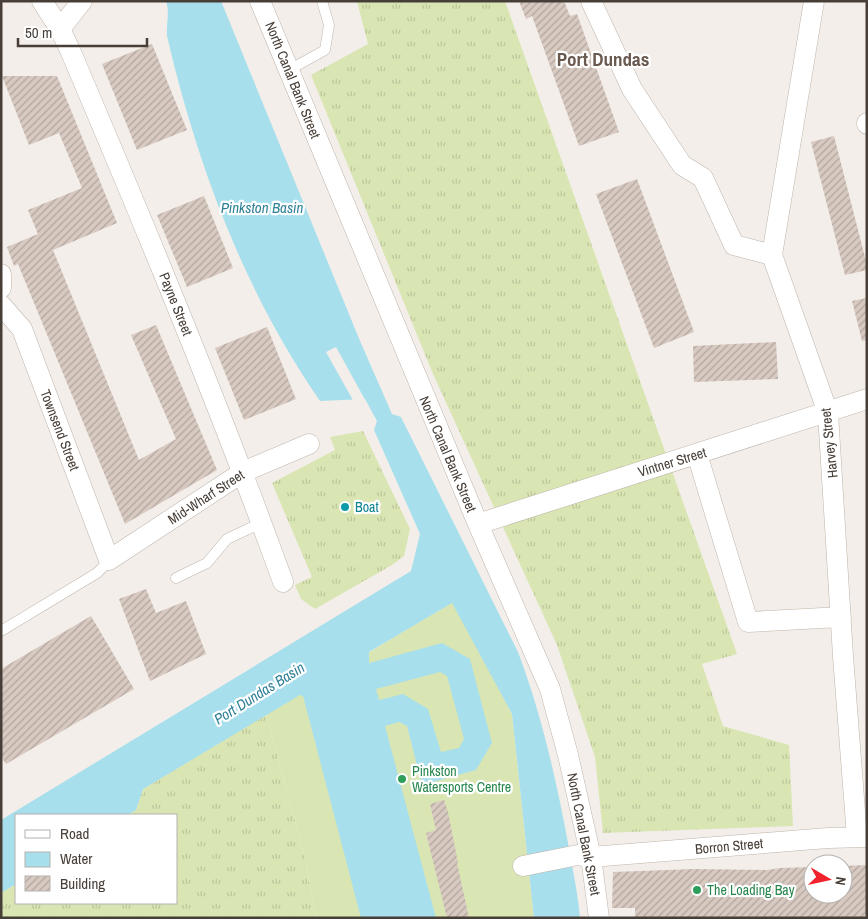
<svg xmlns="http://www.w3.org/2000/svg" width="868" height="919" font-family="'Archivo Narrow',sans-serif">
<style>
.grass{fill:url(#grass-tufts)}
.garden{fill:#d9e6b3}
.water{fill:#a8dfed;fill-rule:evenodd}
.pier{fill:#f3eee9}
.building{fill:url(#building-hatch)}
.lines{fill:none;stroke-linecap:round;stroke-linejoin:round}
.lane-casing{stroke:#bfb4ab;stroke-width:11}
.street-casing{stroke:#bfb4ab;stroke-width:21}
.lane{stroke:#fff;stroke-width:10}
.street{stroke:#fff;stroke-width:20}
.culture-dot{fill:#0f9aa8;stroke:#fff;stroke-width:2}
.leisure-dot{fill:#2e9e5b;stroke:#fff;stroke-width:2}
.labels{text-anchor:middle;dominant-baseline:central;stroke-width:4.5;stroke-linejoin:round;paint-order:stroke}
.street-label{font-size:14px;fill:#473e37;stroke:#fff}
.culture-label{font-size:14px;fill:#0d838f;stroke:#fff;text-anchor:start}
.leisure-label{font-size:14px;fill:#27864d;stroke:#fff;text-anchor:start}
.water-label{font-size:15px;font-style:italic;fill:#2f8097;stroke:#fff}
.district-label{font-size:19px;font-weight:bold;fill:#69594f;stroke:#fff}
</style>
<defs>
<pattern id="grass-tufts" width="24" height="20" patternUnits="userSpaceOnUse" patternTransform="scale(1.25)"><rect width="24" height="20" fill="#d9e6b3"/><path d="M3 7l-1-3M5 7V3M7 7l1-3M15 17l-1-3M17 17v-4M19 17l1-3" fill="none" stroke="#bcc69b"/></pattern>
<pattern id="building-hatch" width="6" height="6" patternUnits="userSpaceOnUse" patternTransform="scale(1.25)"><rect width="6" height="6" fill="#d8cac1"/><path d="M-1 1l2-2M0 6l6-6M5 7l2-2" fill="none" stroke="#b1a59e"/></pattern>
</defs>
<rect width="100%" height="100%" fill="#f3eee9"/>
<path class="grass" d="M 357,1 L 505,1 L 737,654 L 702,664 L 723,726 L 789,745 L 793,826 L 603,833 L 595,757 L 557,645 L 433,374 L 311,75 L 368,44 Z
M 363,431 L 410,529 L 404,556 L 392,565 L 315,609 L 301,599 L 295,585 L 312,577 L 272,483 L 335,450 L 330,437 Z
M 266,714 L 305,858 L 316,918 L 1,918 L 1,893 L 16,884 L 16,903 L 176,903 L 176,815 L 128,815 L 136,810 L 143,789 Z"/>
<path class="garden" d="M 453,602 L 512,714 L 534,918 L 316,918 L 305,858 L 266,714 Z"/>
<path class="water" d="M 166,1 L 221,1 L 360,341 L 392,414 L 401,417 L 518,652 C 541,713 556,778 568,843 C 572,867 578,893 580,918 L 534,918 L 512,714 L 452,603 L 369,652 L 369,663 L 442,643 L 470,659 L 492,743 L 476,770 L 422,785 L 407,726 L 399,722 L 385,726 L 436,918 L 361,918 L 303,696 L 300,695 L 143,789 L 136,810 L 128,815 L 16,815 L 16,884 L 1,893 L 1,820 L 411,571 L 420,534 L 374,430 L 377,421 L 365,399 L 320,401 C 244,291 197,165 167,36 C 166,24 170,12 166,1 ZM 440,672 L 447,676 L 464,739 L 459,748 L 441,752 L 428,709 L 403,694 L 379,700 L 376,689 Z"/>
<path class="pier" d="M 336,347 L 368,405 L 366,406 L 363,402 L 354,402 L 326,352 Z"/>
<path class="building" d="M 519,1 L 564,1 L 570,16 L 577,14 L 619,132 L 579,146 L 532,16 L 526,19 Z
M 152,44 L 187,130 L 137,150 L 102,64 Z
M 2,76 L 57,76 L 117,223 L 53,250 L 139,460 L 176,439 L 131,335 L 156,325 L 217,470 L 125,524 L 18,264 L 14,266 L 7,247 L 38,234 L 28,210 L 82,188 L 59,133 L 29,145 Z
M 834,136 L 867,265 L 867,270 L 845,275 L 811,142 Z
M 637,179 L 694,332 L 654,348 L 596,194 Z
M 204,196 L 233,268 L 187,287 L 157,215 Z
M 867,298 L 867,340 L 862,341 L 852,301 Z
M 267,327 L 296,399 L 244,420 L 215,348 Z
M 776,342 L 778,379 L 694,382 L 693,346 Z
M 146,589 L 156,613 L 186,601 L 206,654 L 150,681 L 119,599 Z
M 91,616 L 134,689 L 6,764 L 1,756 L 1,669 Z
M 444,800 L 448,812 L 458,863 L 457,863 L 469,918 L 447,918 L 426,833 L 436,830 L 430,804 Z
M 867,865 L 867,918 L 635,918 L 635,908 L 612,908 L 613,872 L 694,869 L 767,870 L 780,868 L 813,867 L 813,894 L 843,894 L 843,866 Z"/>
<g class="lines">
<g class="lane-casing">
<path id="lane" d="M 289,70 L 325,50 L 329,25 L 322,1
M 176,578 L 207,563 L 227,539 L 261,523
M 1,631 L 97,573 L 111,559"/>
</g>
<g class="street-casing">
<path id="street" d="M 42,1 L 60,29 L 70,50 C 145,226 218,402 283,582
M 260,1 L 478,524 L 550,689 L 568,755 L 591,857 L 599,918
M 591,1 L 632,89 L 682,165 L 703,178 L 734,245 L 772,255
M 814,1 L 772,255 L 828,413 L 843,656 L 857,837
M 60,29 L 82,1
M 867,123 L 867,124
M 1,274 L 1,288
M 1,305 L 22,329 L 109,560 L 243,472 L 309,444
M 697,454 L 748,622 L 841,617
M 478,524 L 867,399
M 523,866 L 578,855 L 591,857 L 828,838 L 867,837"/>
</g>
<use href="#lane" class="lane"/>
<use href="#street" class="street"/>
</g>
<circle class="culture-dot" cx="345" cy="507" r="5"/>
<g class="leisure-dot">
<circle cx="402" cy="779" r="5"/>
<circle cx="697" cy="890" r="5"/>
</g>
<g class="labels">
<g class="street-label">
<text transform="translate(293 80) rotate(68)">North Canal Bank Street</text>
<text transform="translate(176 304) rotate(68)">Payne Street</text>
<text transform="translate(60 430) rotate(69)">Townsend Street</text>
<text transform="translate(829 443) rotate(-96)">Harvey Street</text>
<text transform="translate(448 454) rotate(67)">North Canal Bank Street</text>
<text transform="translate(672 462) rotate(-17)">Vintner Street</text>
<text transform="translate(206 497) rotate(-33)">Mid-Wharf Street</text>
<text transform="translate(584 834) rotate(79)">North Canal Bank Street</text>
<text transform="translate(729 846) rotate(-5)">Borron Street</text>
</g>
<g class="culture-label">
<text x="355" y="507">Boat</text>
</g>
<g class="leisure-label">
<text x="412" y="771">Pinkston<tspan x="412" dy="16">Watersports Centre</tspan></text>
<text x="707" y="890">The Loading Bay</text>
</g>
<g class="water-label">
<text x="262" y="207">Pinkston Basin</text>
<text transform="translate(259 693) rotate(-32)">Port Dundas Basin</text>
</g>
<g class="district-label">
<text x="603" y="59">Port Dundas</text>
</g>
</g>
<rect width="868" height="919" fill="none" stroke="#473e37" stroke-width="5"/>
<rect x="15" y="814" width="162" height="90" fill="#ffffff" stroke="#b5b2af"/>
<rect x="25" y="830" width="25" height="8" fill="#ffffff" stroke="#b5b2af"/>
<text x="60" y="839" font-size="15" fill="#473e37">Road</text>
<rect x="25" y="852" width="25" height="15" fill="#a8dfed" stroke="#b5b2af"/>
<text x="60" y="864" font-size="15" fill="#473e37">Water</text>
<rect x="25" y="876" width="25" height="15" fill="url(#building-hatch)" stroke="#b5b2af"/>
<text x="60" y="889" font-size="15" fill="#473e37">Building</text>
<g transform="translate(828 879) rotate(99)"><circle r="24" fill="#ffffff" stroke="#b5b2af"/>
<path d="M0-4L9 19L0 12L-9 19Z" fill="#f1222c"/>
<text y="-8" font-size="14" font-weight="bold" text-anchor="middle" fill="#473e37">N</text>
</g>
<path d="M18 38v8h129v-8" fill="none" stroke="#473e37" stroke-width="2.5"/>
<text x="25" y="38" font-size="15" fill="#473e37" stroke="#ffffff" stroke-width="4" paint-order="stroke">50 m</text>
</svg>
